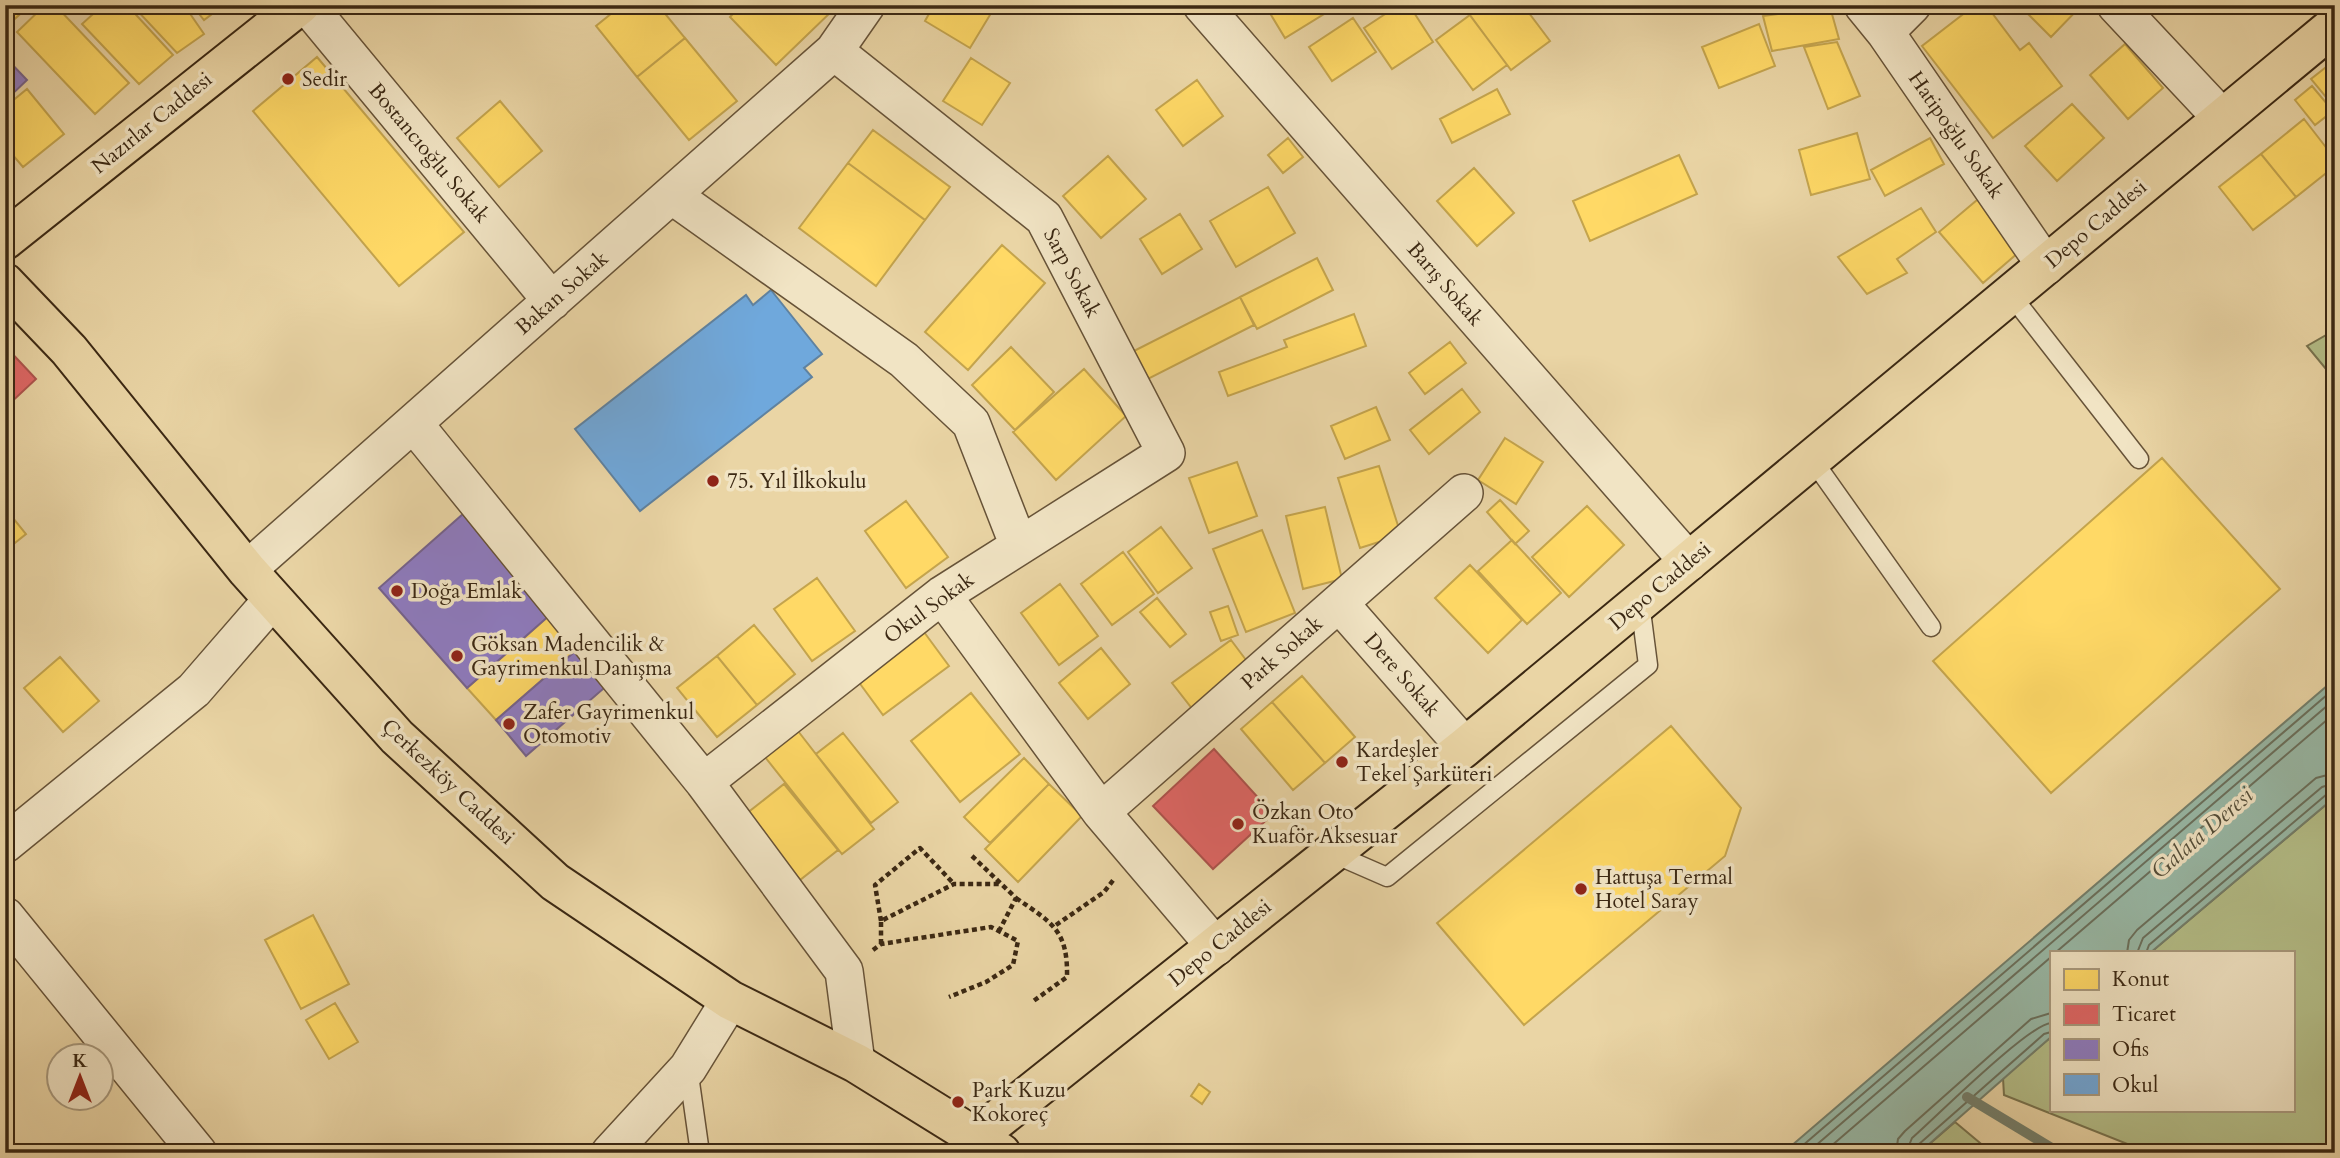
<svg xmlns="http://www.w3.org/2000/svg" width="2340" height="1158" font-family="Cardo,serif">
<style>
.green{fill:#b4be88;stroke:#78734e;stroke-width:2}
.water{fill:#98b9a7;stroke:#737f6c;stroke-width:2}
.homes{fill:#ffd966;stroke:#c4a44d;stroke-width:2}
.shops{fill:#e06666;stroke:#ae534d;stroke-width:2}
.offices{fill:#8e7cc3;stroke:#75638e;stroke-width:2}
.schools{fill:#6fa8dc;stroke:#5f82a0;stroke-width:2}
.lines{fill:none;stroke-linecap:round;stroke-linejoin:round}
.shore{stroke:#6a705d;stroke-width:2}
.stream{stroke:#737f6c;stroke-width:10}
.service-casing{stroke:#675338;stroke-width:21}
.minor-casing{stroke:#675338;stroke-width:40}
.primary-casing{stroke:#3b2813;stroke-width:42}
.path{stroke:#3b2813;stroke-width:4.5;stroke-dasharray:5 3.5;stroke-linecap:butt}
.service{stroke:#f1e4c4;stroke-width:18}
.minor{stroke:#f1e4c4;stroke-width:37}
.primary{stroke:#ead5a5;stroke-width:38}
.poi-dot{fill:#8f2418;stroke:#f1e4c4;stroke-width:2.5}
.labels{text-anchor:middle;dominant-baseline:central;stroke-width:7;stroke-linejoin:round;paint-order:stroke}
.poi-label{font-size:21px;fill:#3b2813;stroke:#f1e4c4;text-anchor:start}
.street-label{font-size:21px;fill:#3b2813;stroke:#f1e4c4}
.water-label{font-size:23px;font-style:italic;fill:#524c38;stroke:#f1e4c4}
</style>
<rect width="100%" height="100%" fill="#ead5a5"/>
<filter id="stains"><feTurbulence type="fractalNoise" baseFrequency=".00286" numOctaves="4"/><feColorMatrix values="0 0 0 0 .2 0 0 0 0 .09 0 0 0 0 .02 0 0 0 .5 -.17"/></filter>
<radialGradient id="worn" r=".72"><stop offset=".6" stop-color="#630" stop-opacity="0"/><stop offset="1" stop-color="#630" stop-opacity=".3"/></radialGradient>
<path class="green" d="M 2335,330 L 2335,380 L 2307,346 Z
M 2335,797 L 2335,1153 L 2150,1153 L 2004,1095 L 2003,1078 L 2051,1037 L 2051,1111 L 2293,1111 L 2293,953 L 2150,953 Z
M 1955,1122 L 1992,1153 L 1919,1153 Z"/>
<path class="water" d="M 2335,679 L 2335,797 L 2150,953 L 2051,953 L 2051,1037 L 1919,1153 L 1783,1153 Z"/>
<path class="homes" d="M 5,5 L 30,5 L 5,28 Z
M 45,5 L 55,5 L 129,83 L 95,114 L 17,32 Z
M 103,5 L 127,5 L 173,55 L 139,84 L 82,24 Z
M 132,5 L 184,5 L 204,34 L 177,53 Z
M 192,5 L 224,5 L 204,20 Z
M 622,5 L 658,5 L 685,38 L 637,77 L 596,26 Z
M 741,5 L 827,5 L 832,11 L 776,65 L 730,17 Z
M 934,5 L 996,5 L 970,48 L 925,21 Z
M 1265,5 L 1336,5 L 1337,6 L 1285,38 Z
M 1399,5 L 1409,5 L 1433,42 L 1392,69 L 1364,28 Z
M 1473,5 L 1523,5 L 1550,41 L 1511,70 L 1466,10 Z
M 1975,5 L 1986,5 L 2020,50 L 2029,43 L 2062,86 L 1993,138 L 1922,46 Z
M 2019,5 L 2082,5 L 2051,37 Z
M 1830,7 L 1839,39 L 1772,51 L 1763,16 Z
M 1470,15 L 1507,65 L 1473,90 L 1436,40 Z
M 1353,18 L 1376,52 L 1332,81 L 1309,47 Z
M 1759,24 L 1775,66 L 1719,88 L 1702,47 Z
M 685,38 L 737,101 L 689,140 L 637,77 Z
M 1837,42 L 1860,96 L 1828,109 L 1804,47 Z
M 2125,44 L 2163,88 L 2128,119 L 2090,75 Z
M 317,57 L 464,232 L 399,286 L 253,111 Z
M 971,58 L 1010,83 L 982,125 L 943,101 Z
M 2335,60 L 2335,108 L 2311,79 Z
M 1197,80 L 1223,116 L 1183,146 L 1156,110 Z
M 2312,86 L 2333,111 L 2315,125 L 2295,100 Z
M 27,89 L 64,134 L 23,167 L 5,146 L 5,107 Z
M 1497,89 L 1510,114 L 1452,143 L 1440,119 Z
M 500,101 L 542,151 L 499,187 L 457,138 Z
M 2072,104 L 2104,138 L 2057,181 L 2025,146 Z
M 2304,119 L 2335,159 L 2335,166 L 2296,197 L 2261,154 Z
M 873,130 L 950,187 L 925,220 L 848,163 Z
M 1857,133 L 1870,179 L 1811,195 L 1799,150 Z
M 1288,138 L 1303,157 L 1283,173 L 1268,155 Z
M 1930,138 L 1944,164 L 1885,196 L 1871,170 Z
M 2261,154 L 2296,197 L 2253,230 L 2219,187 Z
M 1679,155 L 1697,194 L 1590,241 L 1573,201 Z
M 1108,156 L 1146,199 L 1101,238 L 1063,196 Z
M 848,163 L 925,220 L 876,286 L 799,228 Z
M 1474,168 L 1514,213 L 1477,246 L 1437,201 Z
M 1268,187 L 1295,233 L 1236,267 L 1210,221 Z
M 1983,195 L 2026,246 L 1983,283 L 1939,232 Z
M 1921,208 L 1936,232 L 1897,259 L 1907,273 L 1867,294 L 1838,257 Z
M 1180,214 L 1202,249 L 1162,274 L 1140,239 Z
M 1002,245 L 1045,283 L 968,370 L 925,332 Z
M 1317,258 L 1333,290 L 1257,329 L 1240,297 Z
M 1240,297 L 1254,325 L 1142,382 L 1128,354 Z
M 1354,314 L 1366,346 L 1228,396 L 1219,372 L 1287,347 L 1284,340 Z
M 1450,342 L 1466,363 L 1425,394 L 1409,373 Z
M 1011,347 L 1054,392 L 1015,430 L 972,385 Z
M 1084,369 L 1126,416 L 1056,480 L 1013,432 Z
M 1462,389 L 1480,412 L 1429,454 L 1410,430 Z
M 1376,407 L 1390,440 L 1345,459 L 1331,426 Z
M 1505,438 L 1543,462 L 1516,504 L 1478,480 Z
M 2162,458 L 2280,589 L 2051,793 L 1933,661 Z
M 1237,462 L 1257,516 L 1209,533 L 1189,478 Z
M 1379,466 L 1401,535 L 1360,548 L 1338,478 Z
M 1500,500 L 1529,531 L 1515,544 L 1487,512 Z
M 906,501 L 948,557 L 906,588 L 865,531 Z
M 1587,506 L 1624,545 L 1569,597 L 1532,557 Z
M 1325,507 L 1342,579 L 1303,589 L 1286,516 Z
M 5,508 L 26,534 L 5,551 Z
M 1161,527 L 1192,568 L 1158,593 L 1128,552 Z
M 1262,530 L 1295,613 L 1246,632 L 1213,549 Z
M 1512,540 L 1561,593 L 1527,624 L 1478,571 Z
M 1123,552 L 1154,594 L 1112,625 L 1081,584 Z
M 1470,565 L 1522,620 L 1488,653 L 1435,598 Z
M 817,578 L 855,631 L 812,661 L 774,609 Z
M 1060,584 L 1098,636 L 1059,665 L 1021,613 Z
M 1157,598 L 1186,634 L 1170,647 L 1140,612 Z
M 1228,606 L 1238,635 L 1221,641 L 1210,612 Z
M 551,614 L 580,647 L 496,720 L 467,688 Z
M 754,625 L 795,674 L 757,705 L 717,656 Z
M 924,632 L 949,666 L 883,715 L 858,681 Z
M 1231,640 L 1252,668 L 1194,711 L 1172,683 Z
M 1101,648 L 1130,684 L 1088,719 L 1059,683 Z
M 717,656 L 757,705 L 717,737 L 677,688 Z
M 60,657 L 99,701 L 63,732 L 24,688 Z
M 1302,676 L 1355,737 L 1325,763 L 1272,702 Z
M 971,693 L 1020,754 L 960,802 L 911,741 Z
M 1272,702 L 1325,763 L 1293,790 L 1241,729 Z
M 1671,726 L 1741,808 L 1725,856 L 1524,1025 L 1437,923 Z
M 798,731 L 874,829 L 842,854 L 765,757 Z
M 843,733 L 898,802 L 871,823 L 816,754 Z
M 1024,758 L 1049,784 L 990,843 L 964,817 Z
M 784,784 L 838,850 L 800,880 L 746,814 Z
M 1049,784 L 1082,816 L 1018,882 L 985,849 Z
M 313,915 L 349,984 L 301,1009 L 265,940 Z
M 335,1003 L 358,1042 L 329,1059 L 306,1020 Z
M 1199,1084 L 1210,1092 L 1202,1104 L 1191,1096 Z"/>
<path class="shops" d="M 6,347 L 36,379 L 5,408 L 5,348 Z
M 1214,749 L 1273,814 L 1213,869 L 1153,806 Z"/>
<path class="offices" d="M 5,57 L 27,80 L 5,101 Z
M 463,514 L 551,614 L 467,688 L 379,588 Z
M 580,647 L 611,682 L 526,756 L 496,720 Z"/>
<path class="schools" d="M 771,290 L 822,354 L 804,368 L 812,377 L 640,511 L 575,429 L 746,295 L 753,305 Z"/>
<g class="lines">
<path class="shore" d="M 2055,953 L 2335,713
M 2127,953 L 2129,940 L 2137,930 L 2316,778 L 2335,773
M 2137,953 L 2143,938 L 2322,787 L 2335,783
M 2146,953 L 2149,945 L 2327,794 L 2335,792
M 1794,1153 L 2335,688
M 1807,1153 L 2335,699
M 1823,1153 L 2051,957
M 1896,1153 L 1898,1139 L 1905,1131 L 2031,1019 L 2051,1013
M 1906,1153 L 1912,1138 C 1935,1118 2029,1024 2051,1023
M 1915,1153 L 1918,1145 L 2044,1034 L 2051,1032"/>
<path class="stream" d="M 1967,1097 L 2060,1153"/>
<g class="service-casing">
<path id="service" d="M 2011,295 L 2139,459
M 1812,459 L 1931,627
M 1332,853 L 1387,877 L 1648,665 L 1640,603
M 688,1068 L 700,1153"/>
</g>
<g class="minor-casing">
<path id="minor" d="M 307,5 L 552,301
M 1202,5 L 1689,562
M 1863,5 L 1885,32 L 2046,266
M 2116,5 L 2222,118
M 1885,32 L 1912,5
M 673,196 L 904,360 L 971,423 L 1019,546
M 414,424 L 704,782 L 844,971 L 856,1063
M 247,570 L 834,51 L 866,5
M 942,595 L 1101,812 L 1216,947
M 1339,603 L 1465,747
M 704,782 L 942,595 L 1166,453 L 1044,218 L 834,51
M 1101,812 L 1464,493
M 5,844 L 194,690 L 273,599
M 5,916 L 198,1153
M 610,1153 L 688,1068 L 730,1000"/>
</g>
<g class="primary-casing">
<path id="primary" d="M 5,240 L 300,5
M 5,283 L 69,350 L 247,570 L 397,737 L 555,882 L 730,1000 L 856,1063 L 1001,1153
M 977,1136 L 1465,747 L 2335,25"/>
</g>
<path class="path" d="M 972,856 L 1016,898 L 999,931
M 1016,898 C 1052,923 1068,930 1067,977 L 1032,1002
M 881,921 L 875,885 L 920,848 L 954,884
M 1056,925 L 1104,892 L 1114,879
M 881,944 L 881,921 L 954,884 L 1000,884
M 873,950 L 881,944 L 991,927 L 1018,941 L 1013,965 L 986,982 L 949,997"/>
<use href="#service" class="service"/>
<use href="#minor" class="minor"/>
<use href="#primary" class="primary"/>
</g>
<g class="poi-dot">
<circle cx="288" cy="79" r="7"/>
<circle cx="713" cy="481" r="7"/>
<circle cx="397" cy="591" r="7"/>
<circle cx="457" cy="656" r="7"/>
<circle cx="509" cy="724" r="7"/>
<circle cx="1342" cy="762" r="7"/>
<circle cx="1238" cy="824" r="7"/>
<circle cx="1581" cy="889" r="7"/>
<circle cx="958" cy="1102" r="7"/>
</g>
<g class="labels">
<g class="poi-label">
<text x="302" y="79">Sedir</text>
<text x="727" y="481">75. Yıl İlkokulu</text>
<text x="411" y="591">Doğa Emlak</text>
<text x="471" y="644">Göksan Madencilik &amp;<tspan x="471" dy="24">Gayrimenkul Danışma</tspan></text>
<text x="523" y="712">Zafer Gayrimenkul<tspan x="523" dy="24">Otomotiv</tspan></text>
<text x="1356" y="750">Kardeşler<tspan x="1356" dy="24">Tekel Şarküteri</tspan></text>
<text x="1252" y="812">Özkan Oto<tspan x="1252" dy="24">Kuaför Aksesuar</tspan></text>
<text x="1595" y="877">Hattuşa Termal<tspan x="1595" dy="24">Hotel Saray</tspan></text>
<text x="972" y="1090">Park Kuzu<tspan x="972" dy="24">Kokoreç</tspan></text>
</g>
<g class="street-label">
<text transform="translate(152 123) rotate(-39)">Nazırlar Caddesi</text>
<text transform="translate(1956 135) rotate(55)">Hatipoğlu Sokak</text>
<text transform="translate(429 153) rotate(50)">Bostancıoğlu Sokak</text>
<text transform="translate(2096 224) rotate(-40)">Depo Caddesi</text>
<text transform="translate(1072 273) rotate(62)">Sarp Sokak</text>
<text transform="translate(1445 284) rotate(49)">Barış Sokak</text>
<text transform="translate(562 293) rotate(-41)">Bakan Sokak</text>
<text transform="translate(1660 586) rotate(-40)">Depo Caddesi</text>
<text transform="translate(929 608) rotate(-36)">Okul Sokak</text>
<text transform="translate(1282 653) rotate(-41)">Park Sokak</text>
<text transform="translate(1402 675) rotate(49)">Dere Sokak</text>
<text transform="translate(448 782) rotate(43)">Çerkezköy Caddesi</text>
<text transform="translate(1220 943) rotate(-39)">Depo Caddesi</text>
</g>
<g class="water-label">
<text transform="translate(2202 833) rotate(-41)">Galata Deresi</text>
</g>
</g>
<rect width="2340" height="1158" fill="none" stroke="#ead5a5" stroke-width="28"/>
<rect x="7" y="7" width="2326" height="1144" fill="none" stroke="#3b2813" stroke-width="3.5"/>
<rect x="14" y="14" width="2312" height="1130" fill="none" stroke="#3b2813" stroke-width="2"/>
<rect x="2050" y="951" width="245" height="161" fill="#f1e4c4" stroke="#a8997d" stroke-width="2"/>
<rect x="2064" y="969" width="35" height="21" fill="#ffd966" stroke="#a8997d" stroke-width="2"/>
<text x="2112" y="986" font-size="21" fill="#3b2813">Konut</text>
<rect x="2064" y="1004" width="35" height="21" fill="#e06666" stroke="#a8997d" stroke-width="2"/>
<text x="2112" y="1021" font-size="21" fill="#3b2813">Ticaret</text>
<rect x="2064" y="1039" width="35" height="21" fill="#8e7cc3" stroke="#a8997d" stroke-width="2"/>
<text x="2112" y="1056" font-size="21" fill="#3b2813">Ofis</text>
<rect x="2064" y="1074" width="35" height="21" fill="#6fa8dc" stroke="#a8997d" stroke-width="2"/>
<text x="2112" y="1092" font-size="21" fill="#3b2813">Okul</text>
<g transform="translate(80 1077)"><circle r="33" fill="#f1e4c4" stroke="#a8997d" stroke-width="2"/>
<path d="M0-5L12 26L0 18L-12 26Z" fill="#8f2418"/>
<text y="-10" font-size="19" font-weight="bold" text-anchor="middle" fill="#3b2813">K</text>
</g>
<rect width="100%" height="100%" filter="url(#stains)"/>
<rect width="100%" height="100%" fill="url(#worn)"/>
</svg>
